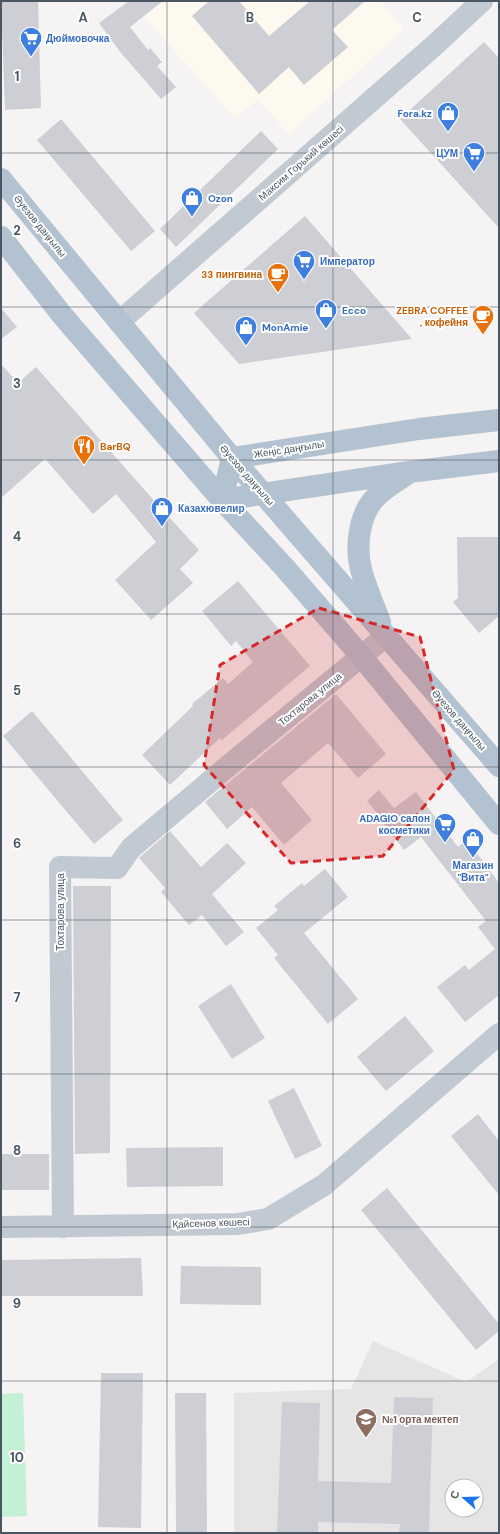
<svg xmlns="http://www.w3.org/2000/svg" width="500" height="1534" font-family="'DM Sans',sans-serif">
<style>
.commercial{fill:#fdf9ef}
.education{fill:#e6e4e5;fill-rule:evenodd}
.pitch{fill:#c3f1d5}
.building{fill:#cdcfd5}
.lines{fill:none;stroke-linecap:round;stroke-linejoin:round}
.minor{stroke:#c1cad2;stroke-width:22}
.major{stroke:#b3c2d1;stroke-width:22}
.marked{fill:#d62828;fill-opacity:0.2;stroke:#d62828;stroke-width:3;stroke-dasharray:8 5;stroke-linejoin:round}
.grid{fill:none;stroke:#4a5661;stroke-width:1;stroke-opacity:0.55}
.labels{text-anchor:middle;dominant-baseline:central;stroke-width:4;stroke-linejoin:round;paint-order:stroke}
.shop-label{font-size:10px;font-weight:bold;fill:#366cbe;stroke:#fff;text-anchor:start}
.street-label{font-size:10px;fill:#4a5661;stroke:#fff}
.food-label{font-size:10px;font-weight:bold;fill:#c56008;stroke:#fff;text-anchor:end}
.education-label{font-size:10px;font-weight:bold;fill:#785e54;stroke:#fff;text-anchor:start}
.grid-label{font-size:13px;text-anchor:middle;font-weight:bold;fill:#4a5661;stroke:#fff;stroke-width:4;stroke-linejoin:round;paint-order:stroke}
</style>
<rect width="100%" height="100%" fill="#f5f3f3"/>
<path class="commercial" d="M 130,1 L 380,1 L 404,29 L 289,134 L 258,100 L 235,118 Z"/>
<path class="education" d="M 373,1341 L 466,1382 L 499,1359 L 499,1533 L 234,1533 L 234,1393 L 351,1389 ZM 452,1486 L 476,1486 L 476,1510 L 452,1510 Z"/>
<path class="pitch" d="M 23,1393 L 27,1516 L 1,1517 L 1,1394 Z"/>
<path class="building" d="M 1,1 L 38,1 L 41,108 L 5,110 Z
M 129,1 L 163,1 L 130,27 L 148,50 L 150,48 L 162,62 L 157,66 L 176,87 L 161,99 L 121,53 L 99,23 Z
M 209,1 L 239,1 L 269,36 L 310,1 L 365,1 L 332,30 L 348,47 L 304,85 L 289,67 L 259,94 L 192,16 Z
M 484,42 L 499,58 L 499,228 L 400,119 Z
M 61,119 L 155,231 L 131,251 L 37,140 Z
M 261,131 L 278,149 L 176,247 L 160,229 Z
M 305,216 L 412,339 L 239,364 L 194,313 Z
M 1,308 L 17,327 L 1,339 Z
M 1,364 L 18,383 L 36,367 L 150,496 L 199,550 L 180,569 L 193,583 L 151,620 L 115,580 L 156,542 L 116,494 L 93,514 L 45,459 L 1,498 Z
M 457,537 L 499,537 L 499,616 L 479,633 L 453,602 L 458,598 Z
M 238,581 L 310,666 L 222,740 L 220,738 L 170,785 L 142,755 L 193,706 L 192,704 L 223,678 L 228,684 L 253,662 L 236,641 L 231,646 L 202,611 Z
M 336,694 L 386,754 L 358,778 L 328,743 L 281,783 L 312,820 L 284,845 L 252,807 L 227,829 L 205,802 Z
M 32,711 L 123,820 L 94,844 L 3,736 Z
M 379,790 L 394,808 L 416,792 L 458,847 L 467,840 L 499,883 L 499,995 L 465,1022 L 437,987 L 465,965 L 469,970 L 495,949 L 478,927 L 486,921 L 421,837 L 404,850 L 380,819 L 381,818 L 367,801 Z
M 170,831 L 201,867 L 227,843 L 246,863 L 212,894 L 244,932 L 226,946 L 202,915 L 189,925 L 161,892 L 165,888 L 139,858 Z
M 325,869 L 348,897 L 304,933 L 358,999 L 328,1024 L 274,958 L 278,955 L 256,928 L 278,910 L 274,906 L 302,883 L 304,886 Z
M 73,886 L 111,886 L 110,1153 L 75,1154 Z
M 231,984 L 265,1038 L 232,1059 L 198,1006 Z
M 405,1016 L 434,1051 L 386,1091 L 357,1057 Z
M 294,1088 L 322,1146 L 295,1159 L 268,1101 Z
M 478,1114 L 499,1141 L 499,1195 L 451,1136 Z
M 223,1147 L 223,1186 L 127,1187 L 126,1148 Z
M 1,1154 L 49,1154 L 49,1190 L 1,1190 Z
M 387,1188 L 499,1324 L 499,1331 L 476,1350 L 361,1210 Z
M 141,1258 L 143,1296 L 1,1296 L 1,1260 Z
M 181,1266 L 261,1267 L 261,1305 L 180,1304 Z
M 101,1373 L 143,1373 L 141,1528 L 98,1527 Z
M 175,1393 L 206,1393 L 207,1533 L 176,1533 Z
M 394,1397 L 433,1398 L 429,1533 L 399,1533 L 400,1524 L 318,1522 L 318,1533 L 277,1533 L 282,1402 L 320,1403 L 318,1481 L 391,1483 Z"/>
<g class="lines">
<path class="minor" d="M 119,322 L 437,43 L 482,1
M 1,1227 L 238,1224 L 268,1219 L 324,1185 L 499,1034
M 63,1227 L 60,867 L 117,868 L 131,848 L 233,762 L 386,636"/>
<path class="major" d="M 1,179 L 232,458 L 499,766
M 1,237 L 62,315 L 222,500 L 285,568 L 361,656 L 499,824
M 222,500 L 232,458 L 419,429 L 499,420
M 222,500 L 409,472 L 499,461
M 380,622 C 374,606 367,590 362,573 C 355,550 358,516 375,498 C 384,488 397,481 407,474"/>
</g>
<path class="marked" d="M 319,608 L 420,637 L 454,770 L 383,856 L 291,863 L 204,765 L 220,665 Z"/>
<path class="grid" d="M 167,1 L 167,1533M 333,1 L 333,1533M 1,153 L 499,153M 1,307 L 499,307M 1,460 L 499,460M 1,614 L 499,614M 1,767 L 499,767M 1,920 L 499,920M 1,1074 L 499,1074M 1,1227 L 499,1227M 1,1381 L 499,1381"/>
<defs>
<g id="supermarket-pin" transform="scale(1.15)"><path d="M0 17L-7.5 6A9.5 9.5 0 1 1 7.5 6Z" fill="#3f7fe0" stroke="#fff"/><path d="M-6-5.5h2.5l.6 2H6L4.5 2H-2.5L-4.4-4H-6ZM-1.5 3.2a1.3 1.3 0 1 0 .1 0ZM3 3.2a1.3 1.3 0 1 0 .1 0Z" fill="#fff"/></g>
<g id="shop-pin" transform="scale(1.15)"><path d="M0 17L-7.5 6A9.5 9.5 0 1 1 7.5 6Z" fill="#3f7fe0" stroke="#fff"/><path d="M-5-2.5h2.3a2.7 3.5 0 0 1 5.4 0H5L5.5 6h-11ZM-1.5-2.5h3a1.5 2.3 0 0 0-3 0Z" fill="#fff"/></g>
<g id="cafe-pin" transform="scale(1.15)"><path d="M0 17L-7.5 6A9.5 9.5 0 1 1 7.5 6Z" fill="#e8710a" stroke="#fff"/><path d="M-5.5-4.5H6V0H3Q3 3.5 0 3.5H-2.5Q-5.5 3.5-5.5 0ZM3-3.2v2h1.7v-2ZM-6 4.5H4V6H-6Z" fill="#fff"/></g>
<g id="restaurant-pin" transform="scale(1.15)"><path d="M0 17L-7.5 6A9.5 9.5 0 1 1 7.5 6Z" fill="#e8710a" stroke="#fff"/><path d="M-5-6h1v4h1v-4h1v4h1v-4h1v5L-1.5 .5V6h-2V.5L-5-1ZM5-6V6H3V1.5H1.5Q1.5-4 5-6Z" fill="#fff"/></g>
<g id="school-pin" transform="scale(1.15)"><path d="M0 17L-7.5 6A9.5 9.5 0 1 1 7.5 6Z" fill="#8d6e63" stroke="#fff"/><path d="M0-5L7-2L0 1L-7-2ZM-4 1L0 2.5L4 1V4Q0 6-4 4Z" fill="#fff"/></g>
</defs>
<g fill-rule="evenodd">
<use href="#supermarket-pin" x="31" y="38"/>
<use href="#shop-pin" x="448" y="113"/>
<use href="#supermarket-pin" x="474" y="153"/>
<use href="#shop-pin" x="192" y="198"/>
<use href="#supermarket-pin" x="304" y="261"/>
<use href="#cafe-pin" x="278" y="274"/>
<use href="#shop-pin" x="326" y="310"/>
<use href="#cafe-pin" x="483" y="316"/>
<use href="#shop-pin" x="246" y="327"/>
<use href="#restaurant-pin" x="84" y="446"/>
<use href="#shop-pin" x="162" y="508"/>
<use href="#supermarket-pin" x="445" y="824"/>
<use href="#shop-pin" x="473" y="839"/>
<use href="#school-pin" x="366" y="1419"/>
</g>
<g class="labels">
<g class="shop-label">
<text x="46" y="38">Дюймовочка</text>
<text x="432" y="113" text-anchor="end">Fora.kz</text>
<text x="458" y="153" text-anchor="end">ЦУМ</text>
<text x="208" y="198">Ozon</text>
<text x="320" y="261">Император</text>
<text x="342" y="310">Ecco</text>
<text x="262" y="327">MonAmie</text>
<text x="178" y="508">Казахювелир</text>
<text x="430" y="818" text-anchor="end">ADAGIO салон<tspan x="430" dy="12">косметики</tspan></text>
<text x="473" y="865" text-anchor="middle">Магазин<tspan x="473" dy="12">"Вита"</tspan></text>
</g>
<g class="street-label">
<text transform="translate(301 163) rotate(-41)">Максим Горький көшесі</text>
<text transform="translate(40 226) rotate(51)">Әуезов даңғылы</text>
<text transform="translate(289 449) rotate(-9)">Жеңіс даңғылы</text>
<text transform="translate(247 475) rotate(49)">Әуезов даңғылы</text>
<text transform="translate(310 699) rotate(-39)">Тохтарова улица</text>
<text transform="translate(459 720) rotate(49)">Әуезов даңғылы</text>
<text transform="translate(60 912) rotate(-90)">Тохтарова улица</text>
<text transform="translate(211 1223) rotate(-2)">Қайсенов көшесі</text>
</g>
<g class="food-label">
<text x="262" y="274">33 пингвина</text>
<text x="468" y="310">ZEBRA COFFEE<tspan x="468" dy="12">, кофейня</tspan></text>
<text x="100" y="446" text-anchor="start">BarBQ</text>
</g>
<g class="education-label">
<text x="382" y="1419">№1 орта мектеп</text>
</g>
</g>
<g class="grid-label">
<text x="83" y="22">A</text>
<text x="250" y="22">B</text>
<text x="417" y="22">C</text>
<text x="17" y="81">1</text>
<text x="17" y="235">2</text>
<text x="17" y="388">3</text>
<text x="17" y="541">4</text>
<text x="17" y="695">5</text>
<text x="17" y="848">6</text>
<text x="17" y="1002">7</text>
<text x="17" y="1155">8</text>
<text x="17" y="1308">9</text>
<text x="17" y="1462">10</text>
</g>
<rect width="500" height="1534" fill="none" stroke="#4a5661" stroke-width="4"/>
<g transform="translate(464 1498) rotate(290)"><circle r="19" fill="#ffffff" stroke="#b7bbc0"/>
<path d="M0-3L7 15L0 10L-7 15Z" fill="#1a73e8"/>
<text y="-6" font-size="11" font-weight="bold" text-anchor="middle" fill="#4a5661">С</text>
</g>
</svg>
